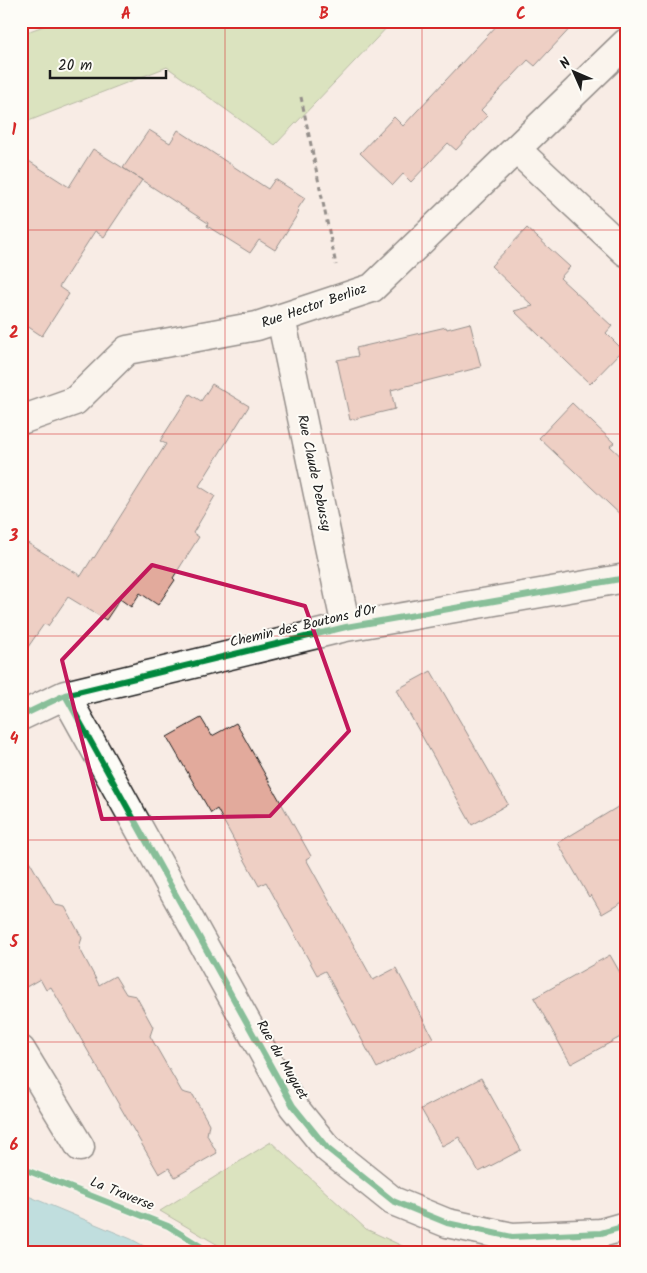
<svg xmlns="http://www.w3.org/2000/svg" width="647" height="1273" font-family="Kalam,sans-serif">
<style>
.green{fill:#b8d790;stroke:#6a7a56}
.water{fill:#7ccdd5;stroke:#56868b}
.building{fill:#e2aa9c;stroke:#1c1c1c}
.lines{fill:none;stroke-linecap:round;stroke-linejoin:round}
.minor-casing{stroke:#1c1c1c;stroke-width:31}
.path{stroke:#1c1c1c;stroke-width:3;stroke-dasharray:5 4;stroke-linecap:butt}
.minor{stroke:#fdfcf7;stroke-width:28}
.cycleway-casing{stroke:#fdfcf7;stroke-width:9}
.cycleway{stroke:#00873e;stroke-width:6}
.marked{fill:none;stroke:#c2185b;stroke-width:4;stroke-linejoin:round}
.grid{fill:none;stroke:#d62828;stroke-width:1;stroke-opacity:0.55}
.labels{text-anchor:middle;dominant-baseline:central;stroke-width:4;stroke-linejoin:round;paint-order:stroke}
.street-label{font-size:14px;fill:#1c1c1c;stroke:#fdfcf7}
.neatline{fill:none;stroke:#d62828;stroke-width:2}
.grid-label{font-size:16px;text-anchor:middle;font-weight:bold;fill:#d62828}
</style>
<rect width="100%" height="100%" fill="#f8ece5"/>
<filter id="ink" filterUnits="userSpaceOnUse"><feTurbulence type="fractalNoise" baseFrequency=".02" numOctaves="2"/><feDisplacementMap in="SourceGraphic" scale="10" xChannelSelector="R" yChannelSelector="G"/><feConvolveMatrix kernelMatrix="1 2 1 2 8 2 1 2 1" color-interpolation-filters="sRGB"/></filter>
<g filter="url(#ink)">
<path class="green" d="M 58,21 L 393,21 L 275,145 L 167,67 L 26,122 L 21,130 L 21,34 Z
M 271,1142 L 366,1229 L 415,1252 L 230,1252 L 160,1211 Z"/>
<path class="water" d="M 21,1193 L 131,1239 L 155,1252 L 32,1252 L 21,1246 Z"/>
<path class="building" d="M 501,21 L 577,21 L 535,66 L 528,60 L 481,110 L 487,116 L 456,150 L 448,143 L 411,182 L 403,174 L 393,185 L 360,153 L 394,117 L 403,126 Z
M 149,130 L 170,143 L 178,130 L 268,189 L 275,179 L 305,198 L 297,210 L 299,212 L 275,250 L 259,240 L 250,253 L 207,226 L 208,223 L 123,168 Z
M 93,149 L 142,180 L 104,237 L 95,231 L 59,287 L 69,294 L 42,336 L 21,322 L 21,156 L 69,187 Z
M 527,228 L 570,267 L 560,278 L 612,326 L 606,333 L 623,350 L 590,384 L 514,311 L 533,306 L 491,266 Z
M 470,323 L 481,367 L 391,390 L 395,409 L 350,420 L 337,360 L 358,356 L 356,348 L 446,327 L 447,329 Z
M 212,384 L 249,406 L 199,486 L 215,496 L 193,533 L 199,537 L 173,578 L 175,580 L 158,605 L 140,593 L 131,607 L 120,599 L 106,620 L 68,597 L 48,626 L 44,624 L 21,657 L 21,539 L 81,576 L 93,557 L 94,558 L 166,444 L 160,441 L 190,394 L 201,401 Z
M 572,403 L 614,443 L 610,446 L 626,461 L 626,520 L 539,438 Z
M 431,671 L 508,804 L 472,825 L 396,690 Z
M 201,718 L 212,736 L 236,723 L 311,856 L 306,859 L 373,980 L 396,968 L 433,1038 L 377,1068 L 325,971 L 317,975 L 266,882 L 259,886 L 217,809 L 211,813 L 167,737 Z
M 626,802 L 626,900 L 602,914 L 591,895 L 589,897 L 558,843 Z
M 21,847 L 55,905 L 65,907 L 82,938 L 79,947 L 99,985 L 115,976 L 126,994 L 136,996 L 153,1027 L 150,1036 L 182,1092 L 193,1095 L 209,1124 L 207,1135 L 217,1153 L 175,1177 L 169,1168 L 159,1174 L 51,987 L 46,990 L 40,979 L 21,990 Z
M 610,955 L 626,983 L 626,1034 L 571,1064 L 534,998 Z
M 481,1078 L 521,1150 L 479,1172 L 459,1137 L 442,1146 L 421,1109 Z"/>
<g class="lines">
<g class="minor-casing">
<path id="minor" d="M 516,149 L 626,252
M 281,318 L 346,627
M 21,420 L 75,401 L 127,350 L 257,326 L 372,288 L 626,43
M 65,695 L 293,1106 L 327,1148 L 393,1201 L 447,1223 L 512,1237 L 601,1233 L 626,1226
M 21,716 L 65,695 L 346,627 L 626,578
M 21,1050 L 80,1147"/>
</g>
<path class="path" d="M 301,97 L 336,265"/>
<use href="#minor" class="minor"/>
<g class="cycleway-casing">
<path id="cycleway" d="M 65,695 L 293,1106 L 327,1148 L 393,1201 L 447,1223 L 512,1237 L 601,1233 L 626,1226
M 21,716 L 65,695 L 346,627 L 626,578
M 21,1168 L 168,1226 L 210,1252"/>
</g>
<use href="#cycleway" class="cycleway"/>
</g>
</g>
<path d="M0 0H647V1273H0ZM 152,565 L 305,606 L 349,731 L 270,816 L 102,819 L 62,660 Z" fill="#f8ece5" fill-opacity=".55" fill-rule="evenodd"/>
<path class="marked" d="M 152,565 L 305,606 L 349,731 L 270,816 L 102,819 L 62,660 Z"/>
<path class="grid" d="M 225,21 L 225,1252M 422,21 L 422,1252M 21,230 L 626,230M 21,434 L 626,434M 21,636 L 626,636M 21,840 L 626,840M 21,1042 L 626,1042"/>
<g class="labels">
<g class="street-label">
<text transform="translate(314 306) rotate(-19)">Rue Hector Berlioz</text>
<text transform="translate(314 473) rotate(78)">Rue Claude Debussy</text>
<text transform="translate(303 626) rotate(-13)">Chemin des Boutons d'Or</text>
<text transform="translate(282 1060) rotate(60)">Rue du Muguet</text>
<text transform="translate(122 1194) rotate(22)">La Traverse</text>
</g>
</g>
<rect width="647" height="1273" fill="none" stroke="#fdfcf7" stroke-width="55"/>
<g transform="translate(574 72) rotate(315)" stroke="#fdfcf7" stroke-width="4" paint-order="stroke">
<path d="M0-4L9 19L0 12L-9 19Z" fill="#1c1c1c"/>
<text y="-8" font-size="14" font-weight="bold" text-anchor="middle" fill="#1c1c1c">N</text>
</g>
<path d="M50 70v8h116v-8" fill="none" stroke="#1c1c1c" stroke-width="2.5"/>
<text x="58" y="70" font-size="15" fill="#1c1c1c" stroke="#fdfcf7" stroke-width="4" paint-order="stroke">20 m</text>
<rect x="28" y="28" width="592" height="1218" class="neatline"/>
<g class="grid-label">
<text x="126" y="19">A</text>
<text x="324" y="19">B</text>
<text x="521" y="19">C</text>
<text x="14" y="135">1</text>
<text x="14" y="338">2</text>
<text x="14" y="541">3</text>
<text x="14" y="744">4</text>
<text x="14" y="947">5</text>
<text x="14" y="1150">6</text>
</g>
</svg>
